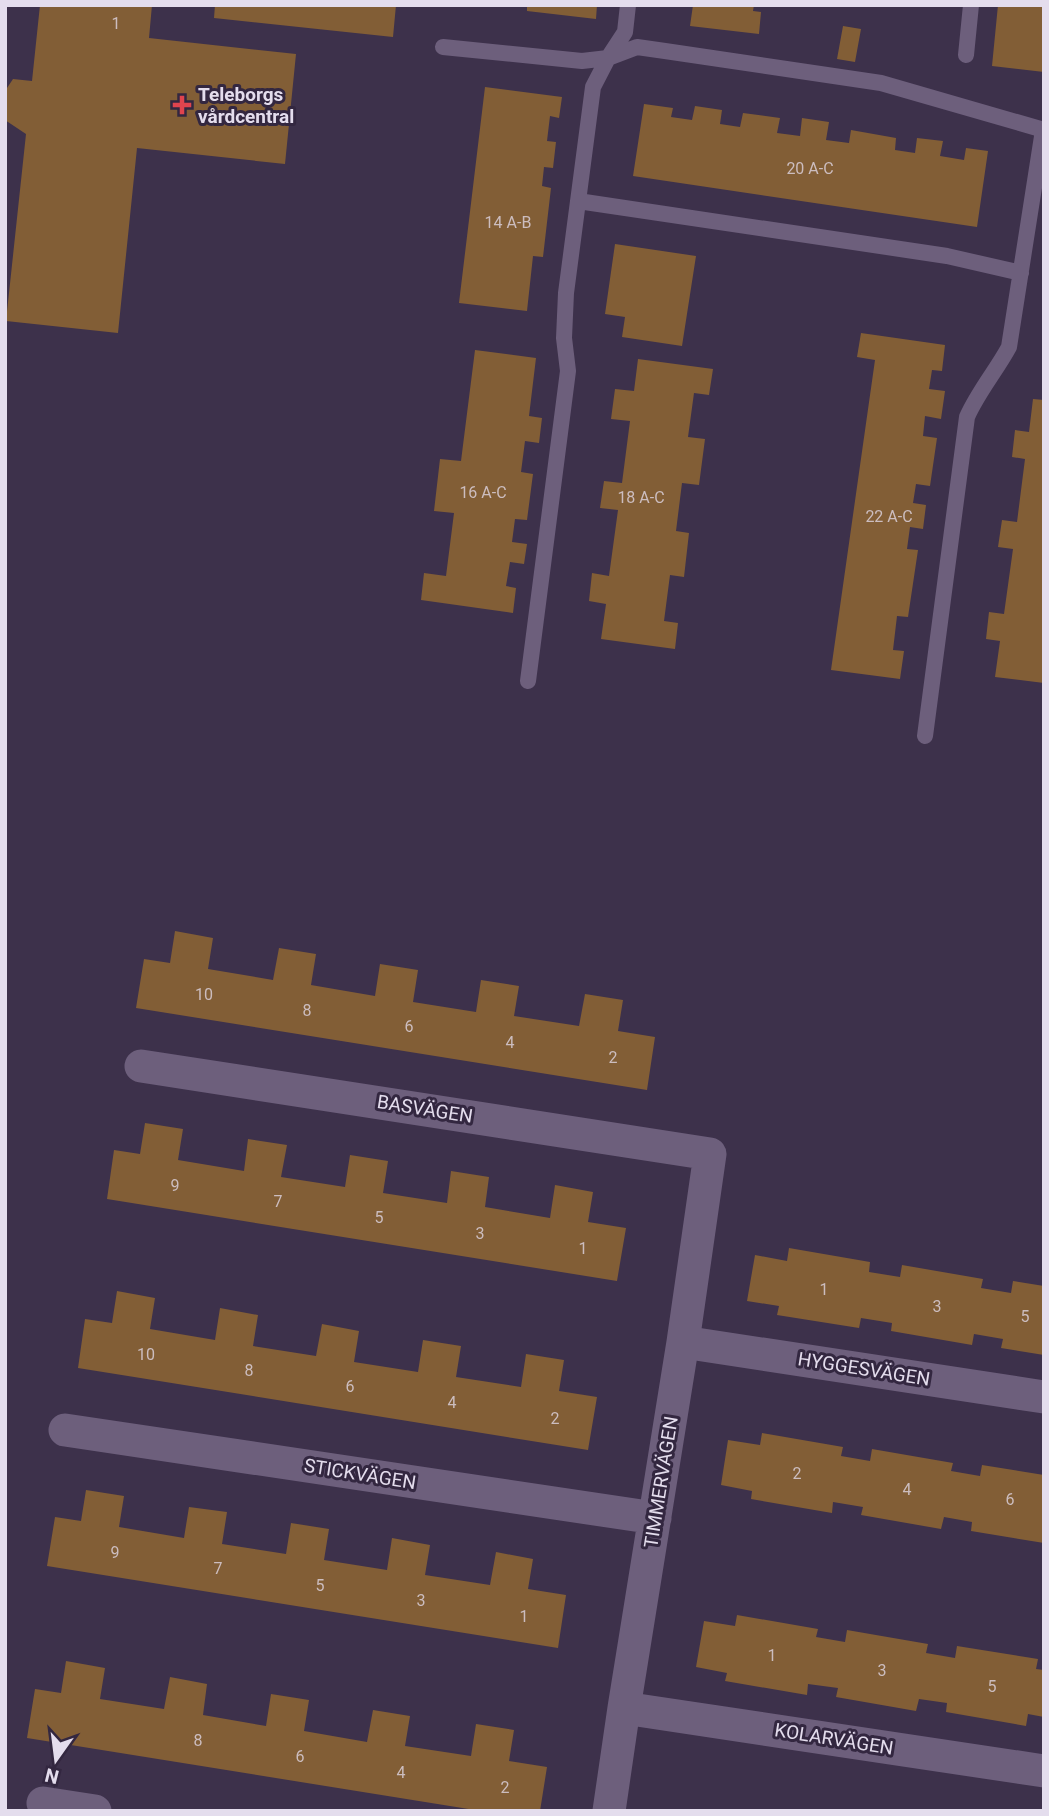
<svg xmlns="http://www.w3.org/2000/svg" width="1049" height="1816" font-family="Roboto,sans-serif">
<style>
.building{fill:#825e36}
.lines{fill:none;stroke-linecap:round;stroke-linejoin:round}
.service{stroke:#6d5f7c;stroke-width:16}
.minor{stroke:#6d5f7c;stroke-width:33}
.health-dot{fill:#e0444e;stroke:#332740;stroke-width:2.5}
.labels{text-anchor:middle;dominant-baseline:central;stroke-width:6;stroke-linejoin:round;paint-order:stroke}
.number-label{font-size:16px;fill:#ccbdbf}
.poi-label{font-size:19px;font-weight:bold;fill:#e4dded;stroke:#332740;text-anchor:start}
.street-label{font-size:19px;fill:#e4dded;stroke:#332740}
</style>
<rect width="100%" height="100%" fill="#3d314b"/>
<path class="building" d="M 40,5 L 152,5 L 149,38 L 296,54 L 285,164 L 137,148 L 118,333 L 6,321 L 26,134 L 5,120 L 5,91 L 13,79 L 32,81 Z
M 215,5 L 396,5 L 393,37 L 214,18 Z
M 527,5 L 597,5 L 596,19 L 527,11 Z
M 693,5 L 754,5 L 753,11 L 761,12 L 759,34 L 690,26 Z
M 998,5 L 1044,5 L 1044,72 L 992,66 Z
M 843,26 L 861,29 L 855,62 L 837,59 Z
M 485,87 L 562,97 L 559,118 L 550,116 L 547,141 L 556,142 L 553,168 L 544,167 L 542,186 L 551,188 L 543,257 L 533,256 L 527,311 L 459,303 Z
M 644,104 L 673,108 L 671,117 L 692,120 L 695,106 L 722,110 L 720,124 L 740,127 L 743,113 L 780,118 L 777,133 L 800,136 L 802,118 L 829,122 L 826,140 L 849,143 L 851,130 L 896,138 L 895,150 L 915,153 L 917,138 L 943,141 L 940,156 L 964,160 L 966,148 L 988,151 L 977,227 L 633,176 Z
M 615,244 L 696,256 L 682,346 L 622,337 L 625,317 L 605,314 Z
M 861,333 L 945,345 L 942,371 L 932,370 L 929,389 L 945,391 L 941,419 L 925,416 L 923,436 L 937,438 L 930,486 L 916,484 L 913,503 L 926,505 L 923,529 L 910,527 L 907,549 L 918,550 L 908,617 L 897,616 L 893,650 L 904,651 L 900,679 L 831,670 L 875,360 L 857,357 Z
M 475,350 L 536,358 L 529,416 L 542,418 L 539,443 L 525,441 L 521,472 L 533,474 L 527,520 L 515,519 L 512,542 L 527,544 L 524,564 L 510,562 L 506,586 L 516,588 L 513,613 L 421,600 L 424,573 L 446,576 L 454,513 L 434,511 L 440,459 L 461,461 Z
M 638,359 L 713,369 L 709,395 L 694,393 L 688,437 L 705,439 L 699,485 L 682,483 L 676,531 L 689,533 L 684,577 L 670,575 L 664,621 L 678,623 L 675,649 L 601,639 L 606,604 L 589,601 L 592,573 L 609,576 L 618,510 L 600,508 L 604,481 L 622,483 L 630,421 L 611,419 L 615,389 L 634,391 Z
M 1033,399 L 1044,400 L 1044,683 L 995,677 L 1000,641 L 986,639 L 989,612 L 1004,614 L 1013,549 L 998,547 L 1002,520 L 1017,522 L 1025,459 L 1012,457 L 1015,430 L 1029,432 Z
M 175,931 L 213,938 L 208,969 L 273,980 L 279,948 L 316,954 L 311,985 L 375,996 L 380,964 L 418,970 L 413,1002 L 476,1012 L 481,980 L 519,986 L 514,1016 L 579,1026 L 585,994 L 623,1000 L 618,1031 L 655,1037 L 647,1090 L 136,1008 L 144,959 L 170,963 Z
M 145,1123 L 183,1129 L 178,1160 L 244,1171 L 248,1139 L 287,1145 L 281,1177 L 345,1187 L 350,1155 L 388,1161 L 383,1193 L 447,1203 L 451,1171 L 489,1177 L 485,1207 L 550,1218 L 555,1185 L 593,1192 L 588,1222 L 626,1228 L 617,1281 L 107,1199 L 114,1150 L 140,1154 Z
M 789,1248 L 870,1262 L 869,1272 L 900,1277 L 902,1265 L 983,1279 L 981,1288 L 1011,1293 L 1013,1281 L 1044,1286 L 1044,1355 L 1001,1348 L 1003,1339 L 974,1334 L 972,1345 L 891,1331 L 892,1323 L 861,1318 L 859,1328 L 777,1315 L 779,1306 L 747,1301 L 755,1255 L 787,1261 Z
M 117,1291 L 155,1298 L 150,1329 L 215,1340 L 220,1308 L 258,1315 L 253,1346 L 316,1356 L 322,1324 L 359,1331 L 354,1362 L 418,1372 L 423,1340 L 461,1346 L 456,1377 L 521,1387 L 526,1354 L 564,1360 L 559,1391 L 597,1397 L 588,1450 L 78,1368 L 85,1319 L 112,1323 Z
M 762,1433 L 843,1447 L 841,1456 L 870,1461 L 872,1449 L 953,1463 L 951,1471 L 980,1476 L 982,1465 L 1044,1475 L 1044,1543 L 971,1531 L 972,1522 L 944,1517 L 941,1529 L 861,1515 L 863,1507 L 833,1502 L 832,1513 L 751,1499 L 752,1491 L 721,1485 L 728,1440 L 760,1445 Z
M 86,1490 L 124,1496 L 119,1527 L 184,1538 L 189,1507 L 227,1512 L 222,1544 L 286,1554 L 291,1523 L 329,1529 L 324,1560 L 387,1570 L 392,1538 L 430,1545 L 425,1575 L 490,1585 L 496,1552 L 533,1559 L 528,1589 L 566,1595 L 558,1648 L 47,1566 L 55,1517 L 81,1521 Z
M 737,1615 L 818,1629 L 816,1637 L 845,1642 L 847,1630 L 928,1644 L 926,1653 L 955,1658 L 957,1646 L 1038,1659 L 1036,1669 L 1044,1670 L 1044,1717 L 1028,1714 L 1026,1726 L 946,1712 L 947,1703 L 919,1699 L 916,1711 L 836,1697 L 838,1688 L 808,1684 L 807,1695 L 725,1681 L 727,1673 L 696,1667 L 704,1621 L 735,1626 Z
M 66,1661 L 105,1668 L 100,1699 L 164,1709 L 170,1677 L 207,1684 L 203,1715 L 266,1726 L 271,1694 L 309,1700 L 304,1731 L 367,1742 L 373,1710 L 410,1716 L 405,1746 L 471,1756 L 476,1724 L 514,1730 L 509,1761 L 547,1767 L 540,1811 L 481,1811 L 27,1738 L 35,1689 L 61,1693 Z"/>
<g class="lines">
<path class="service" d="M 443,47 L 582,61 L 608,58 L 637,47 L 665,51 L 881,83 L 1044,130
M 966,55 L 971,5
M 578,201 L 947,256 L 1021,273
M 528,681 L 568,371 L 564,338 L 566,293 L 593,87 L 608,58 L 625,32 L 628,5
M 925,736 L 967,417 C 978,392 996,371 1009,347 L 1043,130"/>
<path class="minor" d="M 141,1066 L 710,1154 L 683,1342 L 624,1708 L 609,1811
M 683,1342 L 1044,1397
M 65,1430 L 655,1518
M 624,1708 L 1044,1771
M 43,1803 L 95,1811"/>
</g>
<path class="health-dot" d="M178.5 94.5h7v7h7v7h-7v7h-7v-7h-7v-7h7z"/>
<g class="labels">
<g class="number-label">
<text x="116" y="23">1</text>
<text x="810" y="168">20 A-C</text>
<text x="508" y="222">14 A-B</text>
<text x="483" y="492">16 A-C</text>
<text x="641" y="497">18 A-C</text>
<text x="889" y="516">22 A-C</text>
<text x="204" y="994">10</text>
<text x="307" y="1010">8</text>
<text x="409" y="1026">6</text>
<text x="510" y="1042">4</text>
<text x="613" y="1057">2</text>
<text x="175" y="1185">9</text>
<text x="278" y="1201">7</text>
<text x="379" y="1217">5</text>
<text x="480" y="1233">3</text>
<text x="583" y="1248">1</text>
<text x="824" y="1289">1</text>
<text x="937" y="1306">3</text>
<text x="1025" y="1316">5</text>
<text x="146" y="1354">10</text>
<text x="249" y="1370">8</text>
<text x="350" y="1386">6</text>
<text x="452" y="1402">4</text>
<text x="555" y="1418">2</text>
<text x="797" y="1473">2</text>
<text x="907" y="1489">4</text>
<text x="1010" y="1499">6</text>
<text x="115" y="1552">9</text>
<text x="218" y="1568">7</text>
<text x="320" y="1585">5</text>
<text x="421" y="1600">3</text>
<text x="524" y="1616">1</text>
<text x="772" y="1655">1</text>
<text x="882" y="1670">3</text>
<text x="992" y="1686">5</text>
<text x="198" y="1740">8</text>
<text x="300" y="1756">6</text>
<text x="401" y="1772">4</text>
<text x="505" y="1787">2</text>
</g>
<g class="poi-label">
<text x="198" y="94">Teleborgs<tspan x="198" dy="22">vårdcentral</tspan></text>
</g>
<g class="street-label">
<text transform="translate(425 1109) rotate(9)">BASVÄGEN</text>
<text transform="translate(864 1369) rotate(9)">HYGGESVÄGEN</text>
<text transform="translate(360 1474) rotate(9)">STICKVÄGEN</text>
<text transform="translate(661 1482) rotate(-81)">TIMMERVÄGEN</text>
<text transform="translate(834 1739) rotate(9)">KOLARVÄGEN</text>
</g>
</g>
<rect width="1049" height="1816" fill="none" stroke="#e4dded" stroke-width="14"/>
<g transform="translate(56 1760) rotate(194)" stroke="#332740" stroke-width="5" paint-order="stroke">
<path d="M0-5L12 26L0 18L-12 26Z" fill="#e4dded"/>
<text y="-10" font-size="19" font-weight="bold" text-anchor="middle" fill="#e4dded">N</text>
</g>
</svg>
